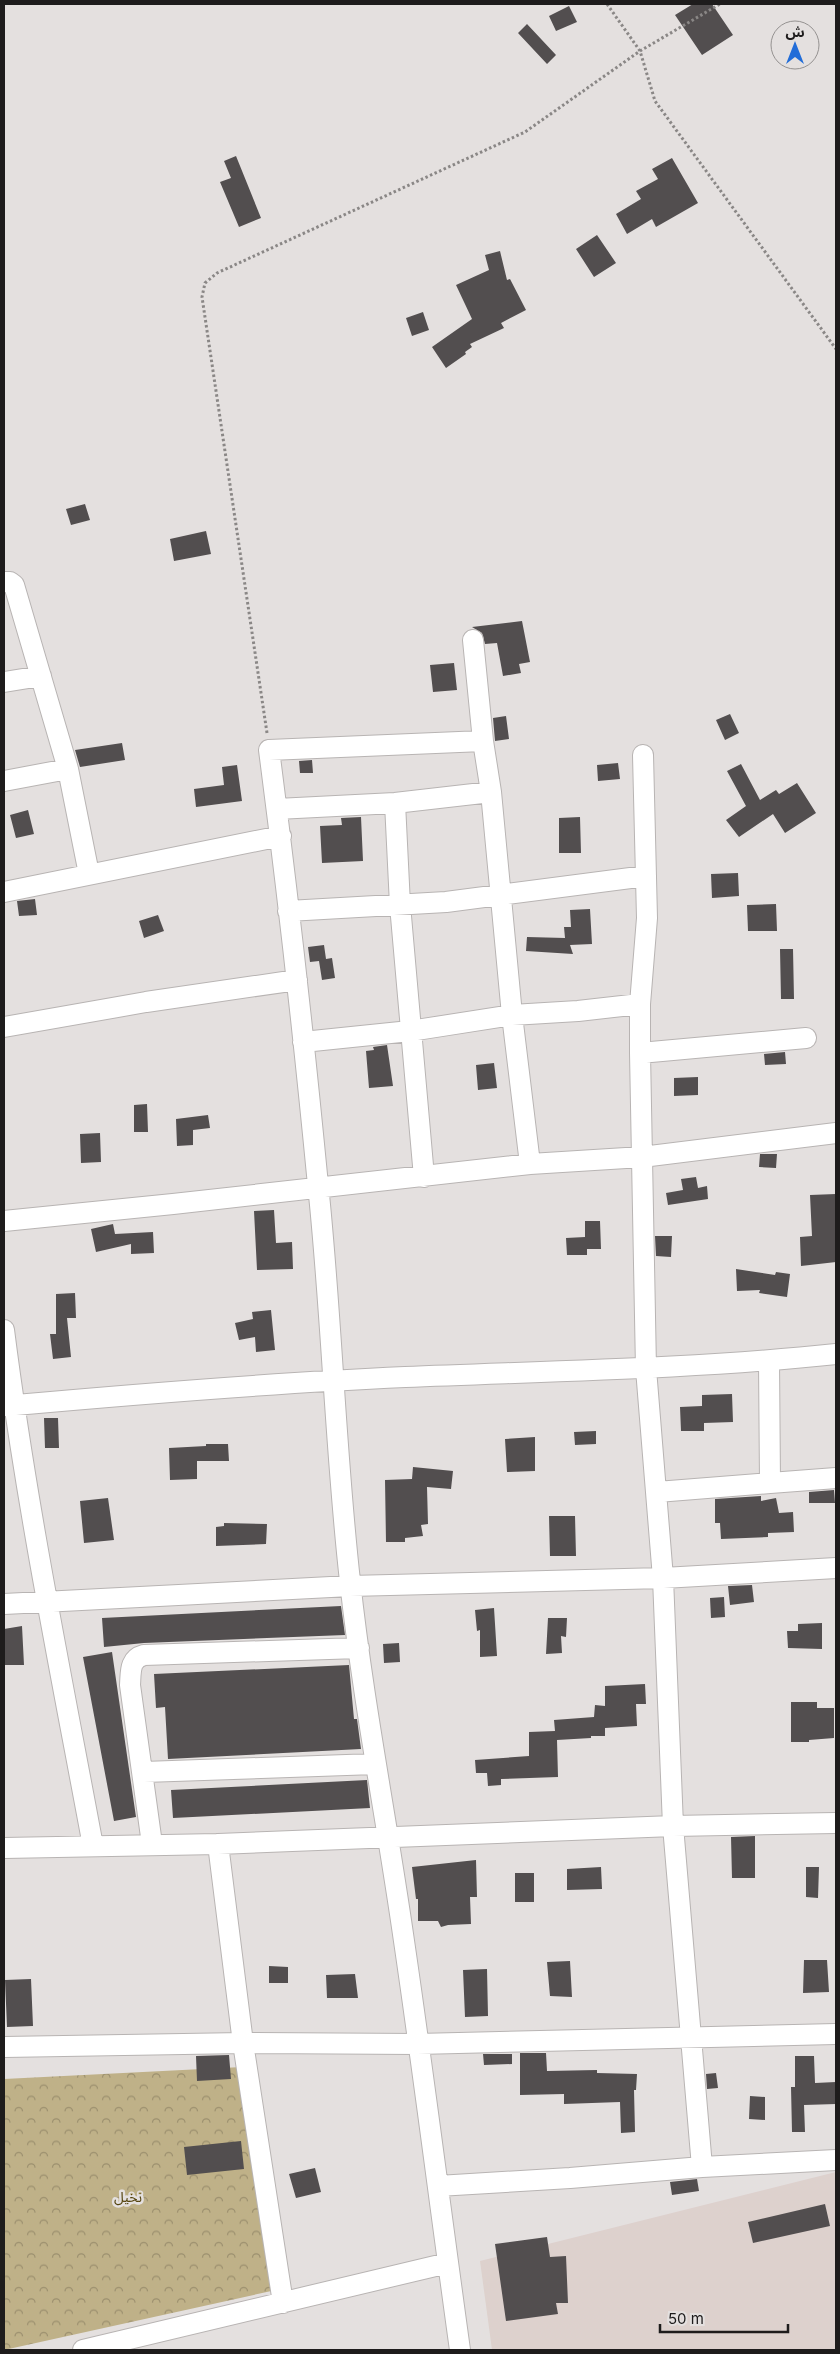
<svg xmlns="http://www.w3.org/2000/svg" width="840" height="2354" font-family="Inter,'Noto Sans Arabic',sans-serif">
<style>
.built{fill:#ddd1cd}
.park{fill:url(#park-crowns)}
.building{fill:#524e4f}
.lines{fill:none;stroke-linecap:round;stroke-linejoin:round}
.street-casing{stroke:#b8b4b3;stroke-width:22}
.path{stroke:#8a8786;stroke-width:3;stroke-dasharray:2.5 2.5;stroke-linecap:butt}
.street{stroke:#fff;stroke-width:20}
.labels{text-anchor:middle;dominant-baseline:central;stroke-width:5;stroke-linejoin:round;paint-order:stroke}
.park-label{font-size:14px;fill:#54430d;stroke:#e4e0df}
</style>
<defs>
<pattern id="park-crowns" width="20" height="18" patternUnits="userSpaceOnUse" patternTransform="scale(1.25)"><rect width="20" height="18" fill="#bfb188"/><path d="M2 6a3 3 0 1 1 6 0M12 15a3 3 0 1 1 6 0" fill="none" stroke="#9b8f6e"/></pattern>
</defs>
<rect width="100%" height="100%" fill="#e4e0df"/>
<path class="built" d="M 836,2172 L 836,2350 L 492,2350 L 480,2261 Z"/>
<path class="park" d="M 242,2067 L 276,2290 L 4,2350 L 4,2079 Z"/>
<path class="building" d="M 693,4 L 712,4 L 733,35 L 702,55 L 675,15 Z
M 569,6 L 577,22 L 556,31 L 549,16 Z
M 527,24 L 556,55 L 547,64 L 518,33 Z
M 236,156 L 261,218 L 239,227 L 220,182 L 231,178 L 224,161 Z
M 672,158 L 698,203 L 656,227 L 652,219 L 627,234 L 616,214 L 641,199 L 636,191 L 658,179 L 652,169 Z
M 597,235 L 616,263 L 594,277 L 576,249 Z
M 500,251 L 507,280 L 510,279 L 526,310 L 501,323 L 504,328 L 470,344 L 472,347 L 465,352 L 466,354 L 446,368 L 432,347 L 472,319 L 456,285 L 489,270 L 485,255 Z
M 423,312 L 429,330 L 412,336 L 406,318 Z
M 85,504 L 90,520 L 71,525 L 66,509 Z
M 206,531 L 211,554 L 174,561 L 170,539 Z
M 522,621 L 530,662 L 519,664 L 521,673 L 503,676 L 497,643 L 485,644 L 482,633 L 472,627 Z
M 454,663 L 457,690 L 433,692 L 430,665 Z
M 730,714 L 739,733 L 725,740 L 716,720 Z
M 506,716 L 509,739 L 495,741 L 493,718 Z
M 122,743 L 125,760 L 80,767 L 75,750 Z
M 312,760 L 313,773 L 300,773 L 299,761 Z
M 618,763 L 620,779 L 598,781 L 597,765 Z
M 741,764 L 760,800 L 776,790 L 779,794 L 797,783 L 816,813 L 785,833 L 773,814 L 739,837 L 726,820 L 746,806 L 727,771 Z
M 237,765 L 242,801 L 196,807 L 194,789 L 224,785 L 222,767 Z
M 28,810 L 34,834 L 16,838 L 10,815 Z
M 361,817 L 363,861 L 322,863 L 320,826 L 342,825 L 341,818 Z
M 580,817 L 581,853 L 559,853 L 559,818 Z
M 738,873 L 739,896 L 712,898 L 711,874 Z
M 35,899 L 37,915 L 19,916 L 17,901 Z
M 776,904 L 777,931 L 748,931 L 747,905 Z
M 590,909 L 592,944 L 570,945 L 573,954 L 526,951 L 527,937 L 565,938 L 564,927 L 571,927 L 570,910 Z
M 158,915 L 164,931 L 144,938 L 139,921 Z
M 324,945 L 326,959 L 332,958 L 335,978 L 322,980 L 319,961 L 310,962 L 308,947 Z
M 780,949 L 793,949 L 794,999 L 781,999 Z
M 387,1045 L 393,1086 L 369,1088 L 366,1051 L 374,1050 L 373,1047 Z
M 785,1052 L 786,1064 L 765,1065 L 764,1054 Z
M 494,1063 L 497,1088 L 478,1090 L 476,1065 Z
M 698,1077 L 698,1095 L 674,1096 L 674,1078 Z
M 147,1104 L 148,1132 L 134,1132 L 134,1105 Z
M 208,1115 L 210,1128 L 193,1130 L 193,1145 L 177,1146 L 176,1119 Z
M 100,1133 L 101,1162 L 81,1163 L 80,1134 Z
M 760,1154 L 777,1154 L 776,1168 L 759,1167 Z
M 696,1177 L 698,1188 L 707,1186 L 708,1199 L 668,1205 L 666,1193 L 683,1190 L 681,1179 Z
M 836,1194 L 836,1262 L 801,1266 L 800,1237 L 812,1236 L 810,1195 Z
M 274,1210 L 276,1243 L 292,1242 L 293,1269 L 257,1270 L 254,1211 Z
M 585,1221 L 600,1221 L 601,1249 L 587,1249 L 587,1255 L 567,1255 L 566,1238 L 585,1237 Z
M 113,1224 L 115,1234 L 153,1232 L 154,1253 L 131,1254 L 131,1244 L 96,1252 L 91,1229 Z
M 655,1236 L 672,1236 L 671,1257 L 656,1256 Z
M 736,1269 L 775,1275 L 776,1272 L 790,1274 L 787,1297 L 759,1293 L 760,1290 L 737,1291 Z
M 75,1293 L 76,1318 L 67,1318 L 71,1357 L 53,1359 L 50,1334 L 56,1334 L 56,1294 Z
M 271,1310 L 275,1350 L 256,1352 L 255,1337 L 239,1340 L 235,1323 L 253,1319 L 252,1312 Z
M 732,1394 L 733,1422 L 704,1423 L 704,1431 L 681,1431 L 680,1407 L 702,1406 L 702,1395 Z
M 44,1418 L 58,1418 L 59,1448 L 45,1448 Z
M 596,1431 L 596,1444 L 575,1445 L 574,1432 Z
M 535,1437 L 535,1471 L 507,1472 L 505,1439 Z
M 206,1444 L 228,1444 L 229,1461 L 197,1461 L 197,1479 L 170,1480 L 169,1448 L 206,1446 Z
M 413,1467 L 453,1471 L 451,1489 L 427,1487 L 428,1524 L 421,1525 L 423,1536 L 405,1538 L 405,1542 L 386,1542 L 385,1480 L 412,1479 Z
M 834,1490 L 835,1503 L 809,1503 L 809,1492 Z
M 761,1496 L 761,1501 L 776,1498 L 779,1513 L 793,1512 L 794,1532 L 768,1533 L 768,1537 L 721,1539 L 720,1523 L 715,1523 L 715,1499 Z
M 108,1498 L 114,1540 L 84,1543 L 80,1501 Z
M 549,1516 L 575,1516 L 576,1556 L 550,1556 Z
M 224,1523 L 267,1524 L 266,1544 L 216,1546 L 216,1527 L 224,1526 Z
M 752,1585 L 754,1602 L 730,1605 L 728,1586 Z
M 724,1597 L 725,1617 L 711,1618 L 710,1598 Z
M 341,1606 L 345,1635 L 144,1643 L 104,1647 L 102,1618 Z
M 494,1608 L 497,1656 L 480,1657 L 480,1630 L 477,1631 L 475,1610 Z
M 548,1618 L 567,1618 L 566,1637 L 561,1636 L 562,1653 L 546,1654 Z
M 822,1623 L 822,1649 L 788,1648 L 787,1631 L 798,1631 L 798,1624 Z
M 22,1626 L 24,1665 L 4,1665 L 4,1629 Z
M 399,1643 L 400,1662 L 384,1663 L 383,1644 Z
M 112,1652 L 136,1817 L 114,1821 L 83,1657 Z
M 349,1665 L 354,1719 L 357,1719 L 361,1749 L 168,1759 L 165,1707 L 156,1708 L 154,1674 Z
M 645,1684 L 646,1704 L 636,1704 L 637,1726 L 605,1728 L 605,1736 L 591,1736 L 591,1738 L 557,1740 L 558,1777 L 501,1779 L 501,1785 L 488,1786 L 487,1773 L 476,1773 L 475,1760 L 529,1756 L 529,1732 L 555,1731 L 554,1720 L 594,1717 L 595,1705 L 605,1706 L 605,1686 Z
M 791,1702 L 817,1702 L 817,1708 L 834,1708 L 834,1738 L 809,1740 L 809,1742 L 791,1742 Z
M 367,1780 L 370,1808 L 173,1818 L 171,1790 Z
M 755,1836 L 755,1878 L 732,1878 L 731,1837 Z
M 476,1860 L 477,1897 L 470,1897 L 471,1924 L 448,1925 L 441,1927 L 438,1921 L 418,1921 L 418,1899 L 416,1899 L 412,1867 Z
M 601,1867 L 602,1889 L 567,1890 L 567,1869 Z
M 806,1867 L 819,1867 L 818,1898 L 806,1897 Z
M 515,1873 L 534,1873 L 534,1902 L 515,1902 Z
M 804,1960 L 827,1960 L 829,1992 L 803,1993 Z
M 570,1961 L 572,1997 L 550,1996 L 547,1962 Z
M 269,1966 L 288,1967 L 288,1983 L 269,1983 Z
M 487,1969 L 488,2016 L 465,2017 L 463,1970 Z
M 355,1974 L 358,1998 L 327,1998 L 326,1975 Z
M 31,1979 L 33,2026 L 7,2027 L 5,1980 Z
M 520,2053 L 546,2053 L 547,2071 L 597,2070 L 597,2073 L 637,2074 L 636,2090 L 634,2090 L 635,2132 L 621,2133 L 620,2102 L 564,2104 L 564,2094 L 520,2095 Z
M 483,2054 L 512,2054 L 512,2064 L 484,2065 Z
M 229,2055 L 231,2079 L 197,2081 L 196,2056 Z
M 795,2056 L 814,2056 L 815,2083 L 836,2082 L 836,2104 L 804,2105 L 805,2132 L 792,2132 L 791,2087 L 795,2087 Z
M 716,2073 L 718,2088 L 707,2089 L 706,2074 Z
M 750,2096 L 765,2097 L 765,2120 L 749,2119 Z
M 241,2141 L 244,2169 L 187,2175 L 184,2147 Z
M 315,2168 L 321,2192 L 296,2198 L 289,2174 Z
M 697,2179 L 699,2191 L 672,2195 L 670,2182 Z
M 825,2204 L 830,2226 L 753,2243 L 748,2222 Z
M 547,2237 L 550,2257 L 566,2256 L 568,2303 L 556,2303 L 558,2314 L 506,2321 L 495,2244 Z"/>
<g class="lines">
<g class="street-casing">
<path id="street" d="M 4,582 L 10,582 L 14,585 L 68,769 L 89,874
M 473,640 L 483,741 L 491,792 L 512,1015 L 530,1164
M 4,682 L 41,676
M 643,755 L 647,918 L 640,1004 L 640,1053 L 646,1369 L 663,1578 L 673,1826 L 702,2167
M 4,781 L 68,769
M 395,803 L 400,905 L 424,1177
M 277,809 L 395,803 L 491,792
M 4,892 L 281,836
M 288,911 L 446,902 L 646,876
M 4,1027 L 146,1002 L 297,980
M 303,1042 L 410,1031 L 512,1015 L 578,1011 L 640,1004
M 640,1053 L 806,1038
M 4,1221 L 173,1204 L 530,1164 L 642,1157 L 836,1133
M 4,1330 C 26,1503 61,1674 93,1846
M 4,1406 C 137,1394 271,1383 405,1377 C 549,1371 693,1369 836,1354
M 770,1483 L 836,1478
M 657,1492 L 770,1483 L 769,1361
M 4,1604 L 350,1586 L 663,1578 L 836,1568
M 144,1772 L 375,1764
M 152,1844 L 130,1685 C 131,1672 129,1659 144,1655 L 359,1648
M 218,1844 L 243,2043 L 283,2303
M 4,1848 L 218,1844 L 673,1826 L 836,1823
M 4,2047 L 243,2043 L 417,2044 L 836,2034
M 438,2186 L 570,2178 L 702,2167 L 836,2160
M 83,2350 L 448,2263
M 460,2350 C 441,2214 424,2077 404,1941 C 387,1821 363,1702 350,1581 C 335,1449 332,1317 318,1185 C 304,1040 288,895 269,750 L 483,741"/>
</g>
<path class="path" d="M 607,4 L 640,51 L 655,101 L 836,349
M 267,733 L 202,297 L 205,283 L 217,273 L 525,132 L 640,51 L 720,4"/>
<use href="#street" class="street"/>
</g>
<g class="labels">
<g class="park-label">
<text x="128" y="2196">نخيل</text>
</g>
</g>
<rect width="840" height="2354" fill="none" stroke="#1e1c1c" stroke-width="10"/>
<g transform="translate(795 45)"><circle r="24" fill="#e4e0df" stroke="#959291"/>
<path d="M0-4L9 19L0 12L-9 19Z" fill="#226dd8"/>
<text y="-8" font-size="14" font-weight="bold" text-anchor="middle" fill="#1e1c1c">ش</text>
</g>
<path d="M660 2324v8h128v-8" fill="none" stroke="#1e1c1c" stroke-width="2.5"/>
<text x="668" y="2324" font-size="15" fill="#1e1c1c" stroke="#e4e0df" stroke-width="4" paint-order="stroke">50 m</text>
</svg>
